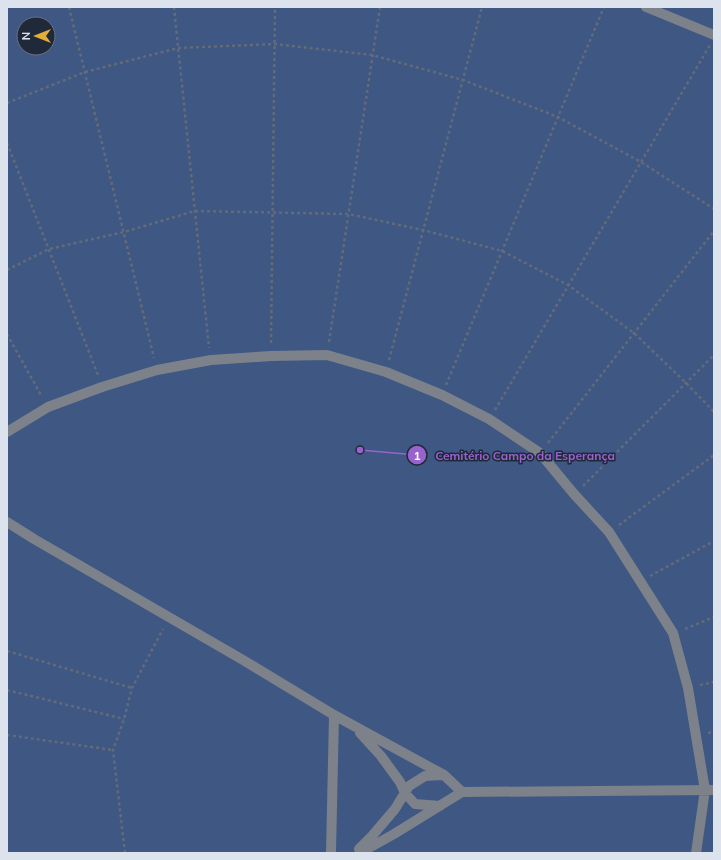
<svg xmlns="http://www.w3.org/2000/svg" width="721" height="860" font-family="Mulish,sans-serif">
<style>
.green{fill:#3e5783;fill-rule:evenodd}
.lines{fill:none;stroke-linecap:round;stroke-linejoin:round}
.path{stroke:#636b7a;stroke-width:2.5;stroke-dasharray:3 3;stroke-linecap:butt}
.minor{stroke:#7c818a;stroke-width:10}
.leader{fill:none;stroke:#9863cd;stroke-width:1.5}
.callout-dot{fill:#9863cd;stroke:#202939;stroke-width:1.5}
.mark-label{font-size:12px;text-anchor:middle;font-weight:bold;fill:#fff}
.callout-label{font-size:12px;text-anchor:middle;font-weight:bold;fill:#9863cd;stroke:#202939;stroke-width:3;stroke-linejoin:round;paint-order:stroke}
</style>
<rect width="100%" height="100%" fill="#2a3344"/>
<path class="green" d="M 7,7 L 714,7 L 714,853 L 7,853 ZM 24,24 L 48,24 L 48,48 L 24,48 Z"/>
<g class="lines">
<path class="path" d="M 69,7 L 154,358
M 174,7 L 209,348
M 7,103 L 85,72 L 178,48 L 274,44 L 372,55 L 463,80 L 558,117 L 641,162 L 714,209
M 7,143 L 98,375
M 7,270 L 49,249 L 124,232 L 195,211 L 348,214 L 423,230 L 502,251 L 568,285 L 634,333 L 686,383 L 714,412
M 7,334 L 42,397
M 329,342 L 380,7
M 271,343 L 275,7
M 389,360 L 482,7
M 446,385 L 604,7
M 495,410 L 710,45
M 548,443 L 714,231
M 583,486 L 714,355
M 619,525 L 714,455
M 650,576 L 714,541
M 685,629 L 714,617
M 7,651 L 132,688
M 700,685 L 714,682
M 7,690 L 124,719
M 708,733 L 714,732
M 7,735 L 113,750
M 125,853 L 113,750 L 124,719 L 132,688 L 163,629"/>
<path class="minor" d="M 646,7 L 714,35
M 7,432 L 48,407 L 102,387 L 157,370 L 211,360 L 271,356 L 327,355 L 386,372 L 442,395 L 489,419 L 540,453 L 574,494 L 609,532 L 673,633 L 688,688 L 705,790 L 696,853
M 7,522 L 34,539 L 243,660 L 334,715 L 444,775 L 462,792
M 360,733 L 381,756 L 400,782 L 405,793 L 415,804 L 440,806
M 359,849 L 372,836 L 395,809 L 409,786 L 425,776 L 442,775
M 331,853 L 334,715
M 360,853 L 394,834 L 462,792 L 714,790"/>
</g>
<path class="leader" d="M360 450L417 455"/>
<g class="callout-dot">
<circle cx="360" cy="450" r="4"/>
<circle cx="417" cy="455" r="10"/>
</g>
<g class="mark-label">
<text x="417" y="460">1</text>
</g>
<g class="callout-label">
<text x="525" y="460">Cemitério Campo da Esperança</text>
</g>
<rect width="721" height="860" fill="none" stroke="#dce3ed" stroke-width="16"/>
<g transform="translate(36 36) rotate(270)"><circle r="19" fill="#202939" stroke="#6b7381"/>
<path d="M0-3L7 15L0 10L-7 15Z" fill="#e6ad36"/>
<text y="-6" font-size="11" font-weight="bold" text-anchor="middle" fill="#dce3ed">N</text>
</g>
</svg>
